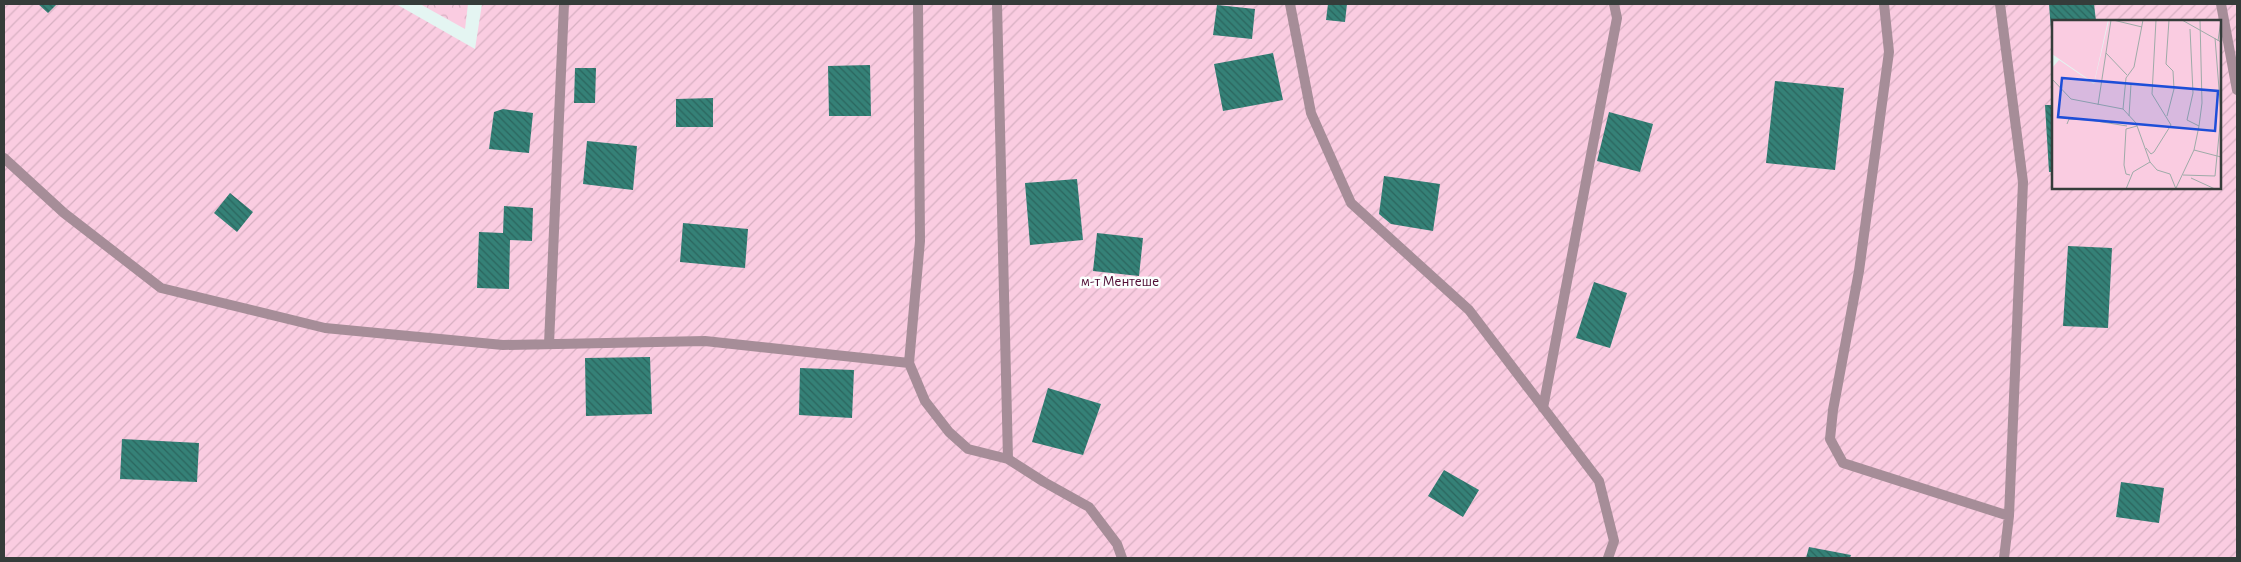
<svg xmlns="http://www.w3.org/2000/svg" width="2241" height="562" font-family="'Alegreya Sans',sans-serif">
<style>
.forest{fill:url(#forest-crowns)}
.garden{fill:url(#garden-furrows);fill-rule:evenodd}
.building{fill:url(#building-back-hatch)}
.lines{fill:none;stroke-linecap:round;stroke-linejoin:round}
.minor{stroke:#a68d98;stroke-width:10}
.labels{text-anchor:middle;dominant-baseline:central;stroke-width:5;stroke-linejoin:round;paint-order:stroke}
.park-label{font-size:15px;fill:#510e35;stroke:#fbfffe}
.inset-road{fill:none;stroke:#9eaba8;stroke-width:1}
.view{fill:#1d4ed8;fill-opacity:0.15;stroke:#1d4ed8;stroke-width:2.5}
.inset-edge{fill:none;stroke:#353c3a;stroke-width:2.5}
</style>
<defs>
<pattern id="forest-crowns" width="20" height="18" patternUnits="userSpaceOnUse" patternTransform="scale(1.25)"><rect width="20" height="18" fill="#facce1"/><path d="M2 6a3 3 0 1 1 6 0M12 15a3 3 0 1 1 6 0" fill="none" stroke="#d7b0c2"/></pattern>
<pattern id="garden-furrows" width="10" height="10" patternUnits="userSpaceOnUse" patternTransform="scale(1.25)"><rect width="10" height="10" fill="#facce1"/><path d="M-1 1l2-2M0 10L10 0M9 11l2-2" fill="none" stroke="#d7b0c2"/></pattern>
<pattern id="building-back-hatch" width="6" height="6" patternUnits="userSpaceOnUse" patternTransform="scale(1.25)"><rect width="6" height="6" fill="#358177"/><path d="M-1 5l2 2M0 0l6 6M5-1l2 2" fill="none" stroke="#2c655e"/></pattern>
</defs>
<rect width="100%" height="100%" fill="#e4f5f2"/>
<path class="forest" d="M 420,4 L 468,4 L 465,29 Z"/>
<path class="garden" d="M 4,4 L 396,4 L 475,49 L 482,4 L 2237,4 L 2237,558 L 4,558 ZM 2054,21 L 2220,21 L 2220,188 L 2054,188 Z"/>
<path class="building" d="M 38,4 L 57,4 L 48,13 Z
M 1328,4 L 1347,4 L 1345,22 L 1326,20 Z
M 2049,4 L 2094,4 L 2096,21 L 2054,21 L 2052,43 Z
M 1217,5 L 1255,9 L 1252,39 L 1213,35 Z
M 1273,53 L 1283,100 L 1223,111 L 1214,64 Z
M 870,65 L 871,116 L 829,116 L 828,66 Z
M 575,68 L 596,68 L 595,103 L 574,103 Z
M 1775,81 L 1844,88 L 1835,170 L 1766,163 Z
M 713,98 L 713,127 L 676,127 L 676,99 Z
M 2045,105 L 2054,105 L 2054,172 L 2049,172 Z
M 503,109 L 533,113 L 529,153 L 489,149 L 494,112 Z
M 1609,112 L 1653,124 L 1640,172 L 1597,161 Z
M 587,141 L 637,146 L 633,190 L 583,184 Z
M 1384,176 L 1440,184 L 1433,231 L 1391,224 L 1379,214 Z
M 1077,179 L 1083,240 L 1030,245 L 1025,183 Z
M 230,193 L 253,212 L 237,232 L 214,213 Z
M 504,206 L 533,208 L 532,241 L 510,240 L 509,289 L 477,288 L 479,232 L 503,233 Z
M 683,223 L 748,229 L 745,268 L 680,262 Z
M 1097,233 L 1143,238 L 1139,276 L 1093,271 Z
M 2068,246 L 2112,248 L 2108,328 L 2063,326 Z
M 1594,282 L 1627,293 L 1610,348 L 1576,338 Z
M 650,357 L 652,414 L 586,416 L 585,358 Z
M 800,368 L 854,370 L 852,418 L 799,415 Z
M 1048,388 L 1101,404 L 1083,455 L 1032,442 Z
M 122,439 L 199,443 L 197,482 L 120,479 Z
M 1444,470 L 1479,490 L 1463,517 L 1428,496 Z
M 2121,482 L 2164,488 L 2159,523 L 2116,517 Z
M 1809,547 L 1851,555 L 1850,558 L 1806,558 Z"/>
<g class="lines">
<path class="minor" d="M 918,4 L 920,241 L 909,363 L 925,401 L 949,432 L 968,449 L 1008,459 L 1044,482 L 1089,507 L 1117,544 L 1122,558
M 997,4 L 1008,459
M 1290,4 L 1311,113 L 1351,203 L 1469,310 L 1599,481 L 1614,541 L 1608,558
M 1884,4 L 1889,52 L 1859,271 L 1833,410 L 1830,439 L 1843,463 L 2009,516
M 2000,4 L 2023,182 L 2009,516 L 2004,558
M 2221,4 L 2237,90
M 4,158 L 64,213 L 161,288 L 325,328 L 503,345 L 705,341 L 909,363
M 549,344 L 564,4
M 1543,408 L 1617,18 L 1614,4"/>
</g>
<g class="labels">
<g class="park-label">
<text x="1120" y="281">м-т Ментeше</text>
</g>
</g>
<g transform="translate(2052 20)">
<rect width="169" height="169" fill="#e4f5f2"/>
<path d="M 0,0 L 56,0 L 42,63 L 0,34 Z" fill="#facce1"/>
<path d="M 57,0 L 169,0 L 169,169 L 0,169 L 0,48 L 7,40 L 42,64 Z" fill="#facce1"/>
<path class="inset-road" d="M 61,0 L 90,7M 91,0 L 82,47 L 74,58 L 71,89 L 84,103 L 98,142 L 105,150 L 118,154 L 124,169M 130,0 L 169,22M 138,9 L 141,73 L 135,100 L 147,106M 163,18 L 169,94M 166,21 L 169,0M 54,33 L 75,55M 0,59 L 19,79 L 71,89M 46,85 L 59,0M 77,96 L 79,64 L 87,64M 115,96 L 122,69 L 121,51 L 114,44 L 117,0M 15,104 L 17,99 L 38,100 L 75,106M 94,128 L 99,134 L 102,132 L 119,105 L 100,74 L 104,0M 142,130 L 169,137M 78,155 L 74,154 L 72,145 L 74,109 L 85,106M 131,155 L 163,156 L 169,95M 139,158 L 163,169M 124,168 L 142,130 L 147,106 L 150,83 L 148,0M 74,169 L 81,152 L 98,142"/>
<path class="view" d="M 10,58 L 166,71 L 163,111 L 6,97 Z"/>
<rect width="169" height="169" class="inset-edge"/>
</g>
<rect width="2241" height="562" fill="none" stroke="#353c3a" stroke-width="10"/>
</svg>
